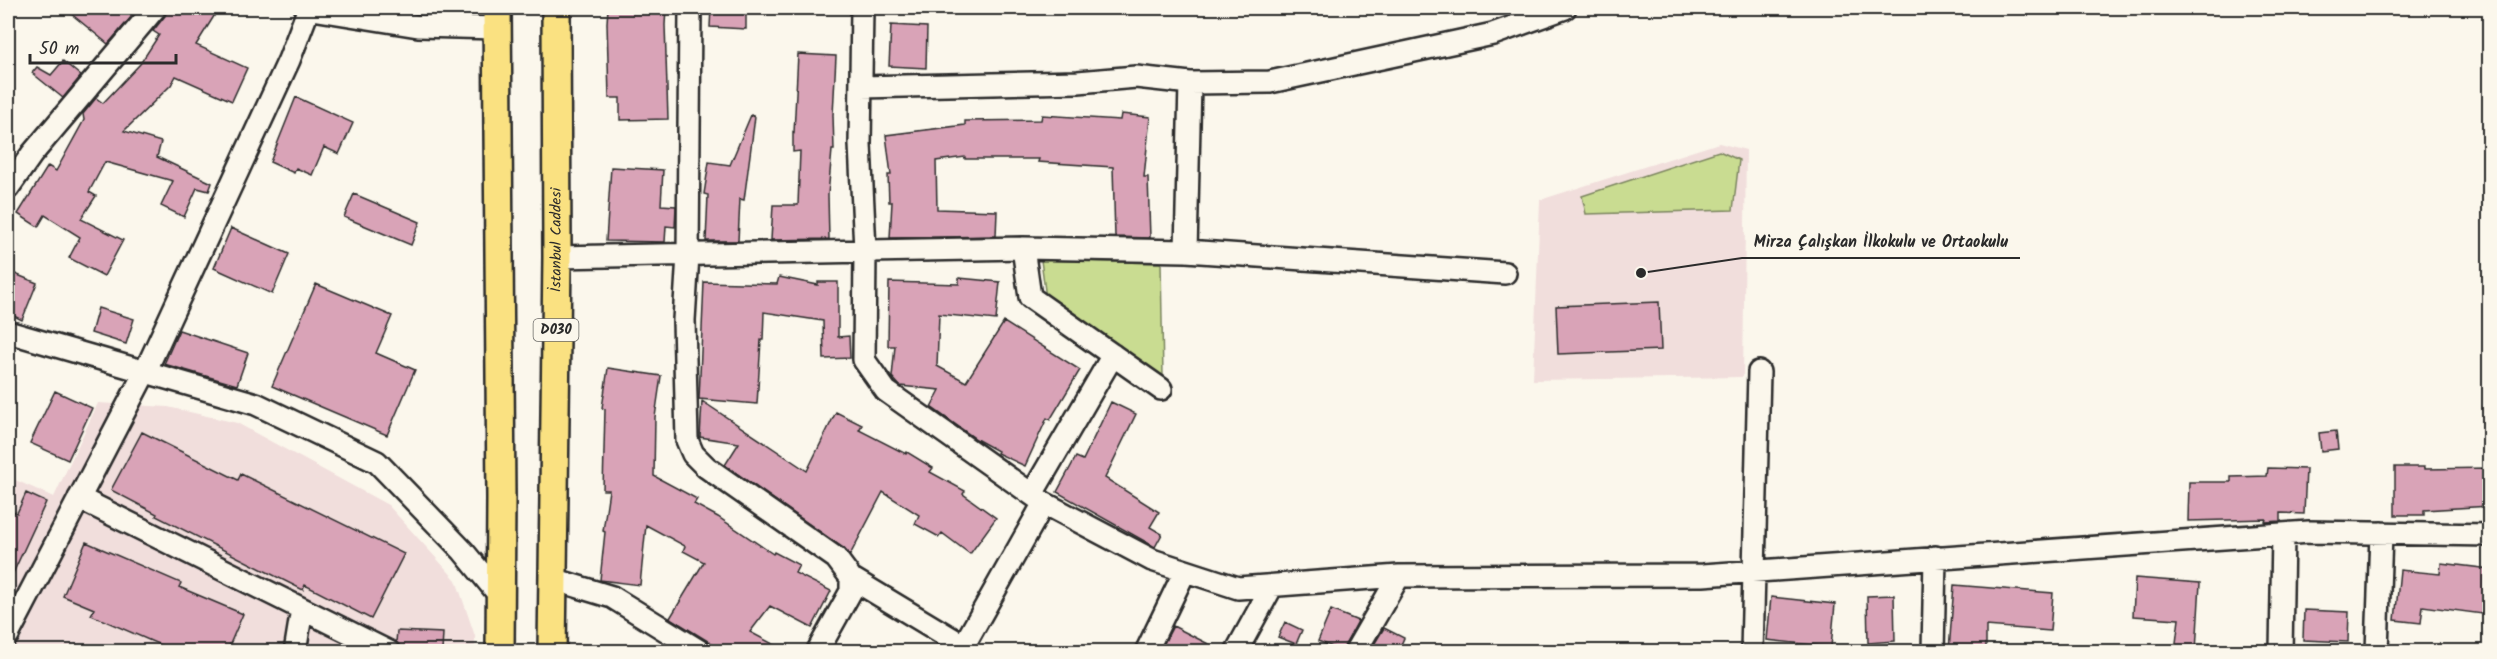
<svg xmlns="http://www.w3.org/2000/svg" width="2497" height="659" font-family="Kalam,sans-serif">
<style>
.built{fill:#f1dedc}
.green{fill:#c9dc91;stroke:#7a845e;stroke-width:1.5}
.building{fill:#d9a3b7;stroke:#2b2b2b;stroke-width:1.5}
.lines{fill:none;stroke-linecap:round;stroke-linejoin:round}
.minor-casing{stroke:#2b2b2b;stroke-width:26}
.major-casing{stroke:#2b2b2b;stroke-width:32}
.minor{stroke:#fbf7ec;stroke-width:21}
.major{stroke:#fae181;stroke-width:27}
.labels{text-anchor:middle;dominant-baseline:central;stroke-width:4.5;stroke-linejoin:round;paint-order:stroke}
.shield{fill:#fbf7ec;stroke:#696865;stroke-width:1.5}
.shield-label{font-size:14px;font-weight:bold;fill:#2b2b2b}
.street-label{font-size:15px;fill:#2b2b2b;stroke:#fbf7ec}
.leader{fill:none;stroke:#2b2b2b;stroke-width:2}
.callout-dot{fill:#2b2b2b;stroke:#fbf7ec;stroke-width:2}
.callout-label{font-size:16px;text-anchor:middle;font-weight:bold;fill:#2b2b2b;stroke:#fbf7ec;stroke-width:4.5;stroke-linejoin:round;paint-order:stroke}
</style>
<rect width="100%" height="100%" fill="#fbf7ec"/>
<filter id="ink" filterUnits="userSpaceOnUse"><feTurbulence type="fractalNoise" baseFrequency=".0167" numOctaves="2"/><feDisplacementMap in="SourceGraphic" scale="12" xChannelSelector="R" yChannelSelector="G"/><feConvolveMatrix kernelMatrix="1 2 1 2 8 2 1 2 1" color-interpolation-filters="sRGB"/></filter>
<g filter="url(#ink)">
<path class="built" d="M 1719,143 L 1746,150 L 1743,377 L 1533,380 L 1540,200 Z
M 98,403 L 168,407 L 237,423 L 388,505 L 456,580 L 475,636 L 475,651 L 8,651 L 8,490 L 13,479 L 54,497 Z"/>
<path class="green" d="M 1719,151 L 1739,160 L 1733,210 L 1586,214 L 1582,196 Z
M 1041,260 L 1161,263 L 1163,377 L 1046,298 Z"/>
<path class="building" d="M 64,8 L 139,8 L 108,44 Z
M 167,8 L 207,8 L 216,13 L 196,45 L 247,68 L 232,101 L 176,76 L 171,85 L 124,131 L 161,142 L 157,157 L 212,183 L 209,191 L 197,188 L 184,217 L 161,206 L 173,181 L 105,162 L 89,192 L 96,196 L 81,219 L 123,240 L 104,276 L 69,258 L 80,237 L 45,215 L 38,227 L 18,214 L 48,166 L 56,171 L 84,120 L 83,114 L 96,98 L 103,103 L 140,64 L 159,35 L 153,31 L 165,16 Z
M 383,8 L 451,8 L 449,14 L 419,13 Z
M 608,8 L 666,8 L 665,25 L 668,119 L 620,120 L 620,98 L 609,98 L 607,23 Z
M 711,8 L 746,8 L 746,29 L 710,27 Z
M 891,25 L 927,27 L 926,68 L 889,66 Z
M 798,54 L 836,56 L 833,115 L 834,150 L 832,150 L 828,195 L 829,239 L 771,240 L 773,205 L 798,205 L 800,151 L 793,152 L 793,132 L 794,133 Z
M 63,61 L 81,76 L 63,98 L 32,73 L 37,67 L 51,75 Z
M 296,97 L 353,123 L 339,154 L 324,147 L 312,175 L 296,168 L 294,173 L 270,162 Z
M 1121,114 L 1150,117 L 1144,177 L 1148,177 L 1150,238 L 1115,237 L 1113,167 L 1038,162 L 1039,159 L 965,159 L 965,157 L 936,161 L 937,209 L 997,211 L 996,236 L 890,238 L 892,202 L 889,202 L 888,175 L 891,175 L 886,135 L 965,125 L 965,121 L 1041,120 L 1042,115 L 1120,120 Z
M 751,115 L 755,117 L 744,200 L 740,199 L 738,241 L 706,241 L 708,195 L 704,194 L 709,162 L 730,165 Z
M 611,167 L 663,170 L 661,205 L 676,206 L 675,227 L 666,226 L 665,242 L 606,241 Z
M 354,194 L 420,222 L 411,245 L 344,217 Z
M 231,228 L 289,254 L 272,294 L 214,268 Z
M 8,271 L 37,283 L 22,320 L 8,313 Z
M 779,277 L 818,285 L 818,282 L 838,282 L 838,337 L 849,336 L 850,358 L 824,359 L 823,321 L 764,312 L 763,340 L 761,340 L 757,404 L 699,399 L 704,282 L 777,284 Z
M 959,278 L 1000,282 L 996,320 L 939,314 L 937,366 L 966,382 L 1004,322 L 1080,370 L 1050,420 L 1047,418 L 1025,466 L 997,453 L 998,451 L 976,439 L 931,407 L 940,390 L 900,386 L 892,377 L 895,346 L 888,346 L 889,282 L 959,284 Z
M 316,284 L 392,316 L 376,353 L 415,370 L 387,435 L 272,386 Z
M 1659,302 L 1661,350 L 1558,354 L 1556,306 Z
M 98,308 L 134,319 L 126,344 L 91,333 Z
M 179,330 L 248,353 L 237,385 L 164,364 Z
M 608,368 L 661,376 L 655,417 L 654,476 L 697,499 L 694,504 L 718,517 L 773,554 L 774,552 L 799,565 L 795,573 L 831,591 L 812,628 L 770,606 L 750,632 L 786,651 L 718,651 L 708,641 L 670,618 L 704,562 L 683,551 L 685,546 L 646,525 L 640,585 L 600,580 L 605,532 L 603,531 L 609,490 L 603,490 L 605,409 L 602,408 Z
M 55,391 L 92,408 L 68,460 L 30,443 Z
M 702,401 L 807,471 L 836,412 L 862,425 L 859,430 L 906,454 L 907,452 L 933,468 L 930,472 L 965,491 L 963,494 L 996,518 L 970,554 L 942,533 L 939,537 L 915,524 L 919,515 L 883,492 L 850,555 L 843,548 L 725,465 L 739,443 L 700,437 Z
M 1111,402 L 1136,414 L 1105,478 L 1159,512 L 1150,527 L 1162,534 L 1155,547 L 1057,492 L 1076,457 L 1083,460 Z
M 2336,431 L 2338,449 L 2321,451 L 2319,433 Z
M 142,432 L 238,480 L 241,474 L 404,554 L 371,619 L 305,585 L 303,590 L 156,516 L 157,514 L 111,490 Z
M 2395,467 L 2424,467 L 2424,469 L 2490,468 L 2490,506 L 2424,510 L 2424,515 L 2395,515 Z
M 2268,468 L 2306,469 L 2304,514 L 2281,513 L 2281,521 L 2265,522 L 2266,519 L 2188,521 L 2189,482 L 2231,482 L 2231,477 L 2267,476 Z
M 26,493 L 46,502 L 8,584 L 8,509 L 17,513 Z
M 86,542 L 181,583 L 179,587 L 243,614 L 227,651 L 174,651 L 91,615 L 94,609 L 63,596 Z
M 2441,563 L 2490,569 L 2490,615 L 2423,606 L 2421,623 L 2395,620 L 2400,570 L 2440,574 Z
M 2135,578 L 2200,583 L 2196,651 L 2175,651 L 2179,619 L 2133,616 Z
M 1954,585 L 2053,593 L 2050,631 L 1986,626 L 1986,651 L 1949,651 Z
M 1894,595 L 1895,641 L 1868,643 L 1867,596 Z
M 1771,597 L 1835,604 L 1831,647 L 1767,640 Z
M 1331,610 L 1358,621 L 1342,651 L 1318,641 Z
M 2304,610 L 2349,612 L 2348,642 L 2303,640 Z
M 1285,622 L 1302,630 L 1296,644 L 1278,637 Z
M 1173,626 L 1222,651 L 1160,651 Z
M 1384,628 L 1404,638 L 1398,651 L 1370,651 Z
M 397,631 L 443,633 L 442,651 L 402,651 L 396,642 Z"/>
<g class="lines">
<g class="minor-casing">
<path id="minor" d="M 306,8 L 418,26 L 497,28
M 690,8 L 688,255 L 684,320 L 687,440 L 693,454 L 706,467 L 836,558 L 851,578 L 851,591 L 817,652
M 862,8 L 860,144 L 865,250 L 864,360 L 886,391 L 1044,503 L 1152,560 L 1238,588 L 1399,576 L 1703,575 L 2309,532 L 2490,535
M 861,87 L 1078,82 L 1136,77 L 1190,83 L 1270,82 L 1493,34 L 1565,8
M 8,188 L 32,154 L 155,8
M 1023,248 L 1030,297 L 1161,389
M 1186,251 L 1190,83
M 557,257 L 1023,248 L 1186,251 L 1505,273
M 8,332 L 256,404 L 377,462 L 463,551 L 500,596
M 1032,494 L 1113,355
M 79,498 L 389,652
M 851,578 L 964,646
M 553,579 L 612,597 L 701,652
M 8,635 L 145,372 L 289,60 L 309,8
M 295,652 L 302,609
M 960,652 L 1044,503
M 1146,652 L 1185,571
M 1236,652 L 1272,586
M 1355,652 L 1399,576
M 1752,652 L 1759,372
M 1933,652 L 1935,557
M 2281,652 L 2283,534
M 2377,652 L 2381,533"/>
</g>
<g class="major-casing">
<g id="major">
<path d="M 497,8 L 501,498 L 500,652"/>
<path id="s1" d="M 552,652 L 557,257 L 556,8"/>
</g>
</g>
<use href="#minor" class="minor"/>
<use href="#major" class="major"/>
</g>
</g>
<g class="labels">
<rect class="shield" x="533.5" y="319" width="45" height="22" rx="4.5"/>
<g class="shield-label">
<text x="556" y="330">D030</text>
</g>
<g class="street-label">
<text stroke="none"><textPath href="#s1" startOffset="412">İstanbul Caddesi</textPath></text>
</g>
</g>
<path class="leader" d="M1641 273L1742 258H2020"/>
<circle class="callout-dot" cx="1641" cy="273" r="6"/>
<g class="callout-label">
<text x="1881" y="247">Mirza Çalışkan İlkokulu ve Ortaokulu</text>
</g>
<rect width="2497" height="659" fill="none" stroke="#fbf7ec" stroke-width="30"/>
<rect x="15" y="15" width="2467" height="629" fill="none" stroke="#2b2b2b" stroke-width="2" filter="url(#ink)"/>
<path d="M30 54v9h146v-9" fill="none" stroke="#2b2b2b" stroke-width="3"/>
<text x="39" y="54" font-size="18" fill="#2b2b2b" stroke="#fbf7ec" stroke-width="4.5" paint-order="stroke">50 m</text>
</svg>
